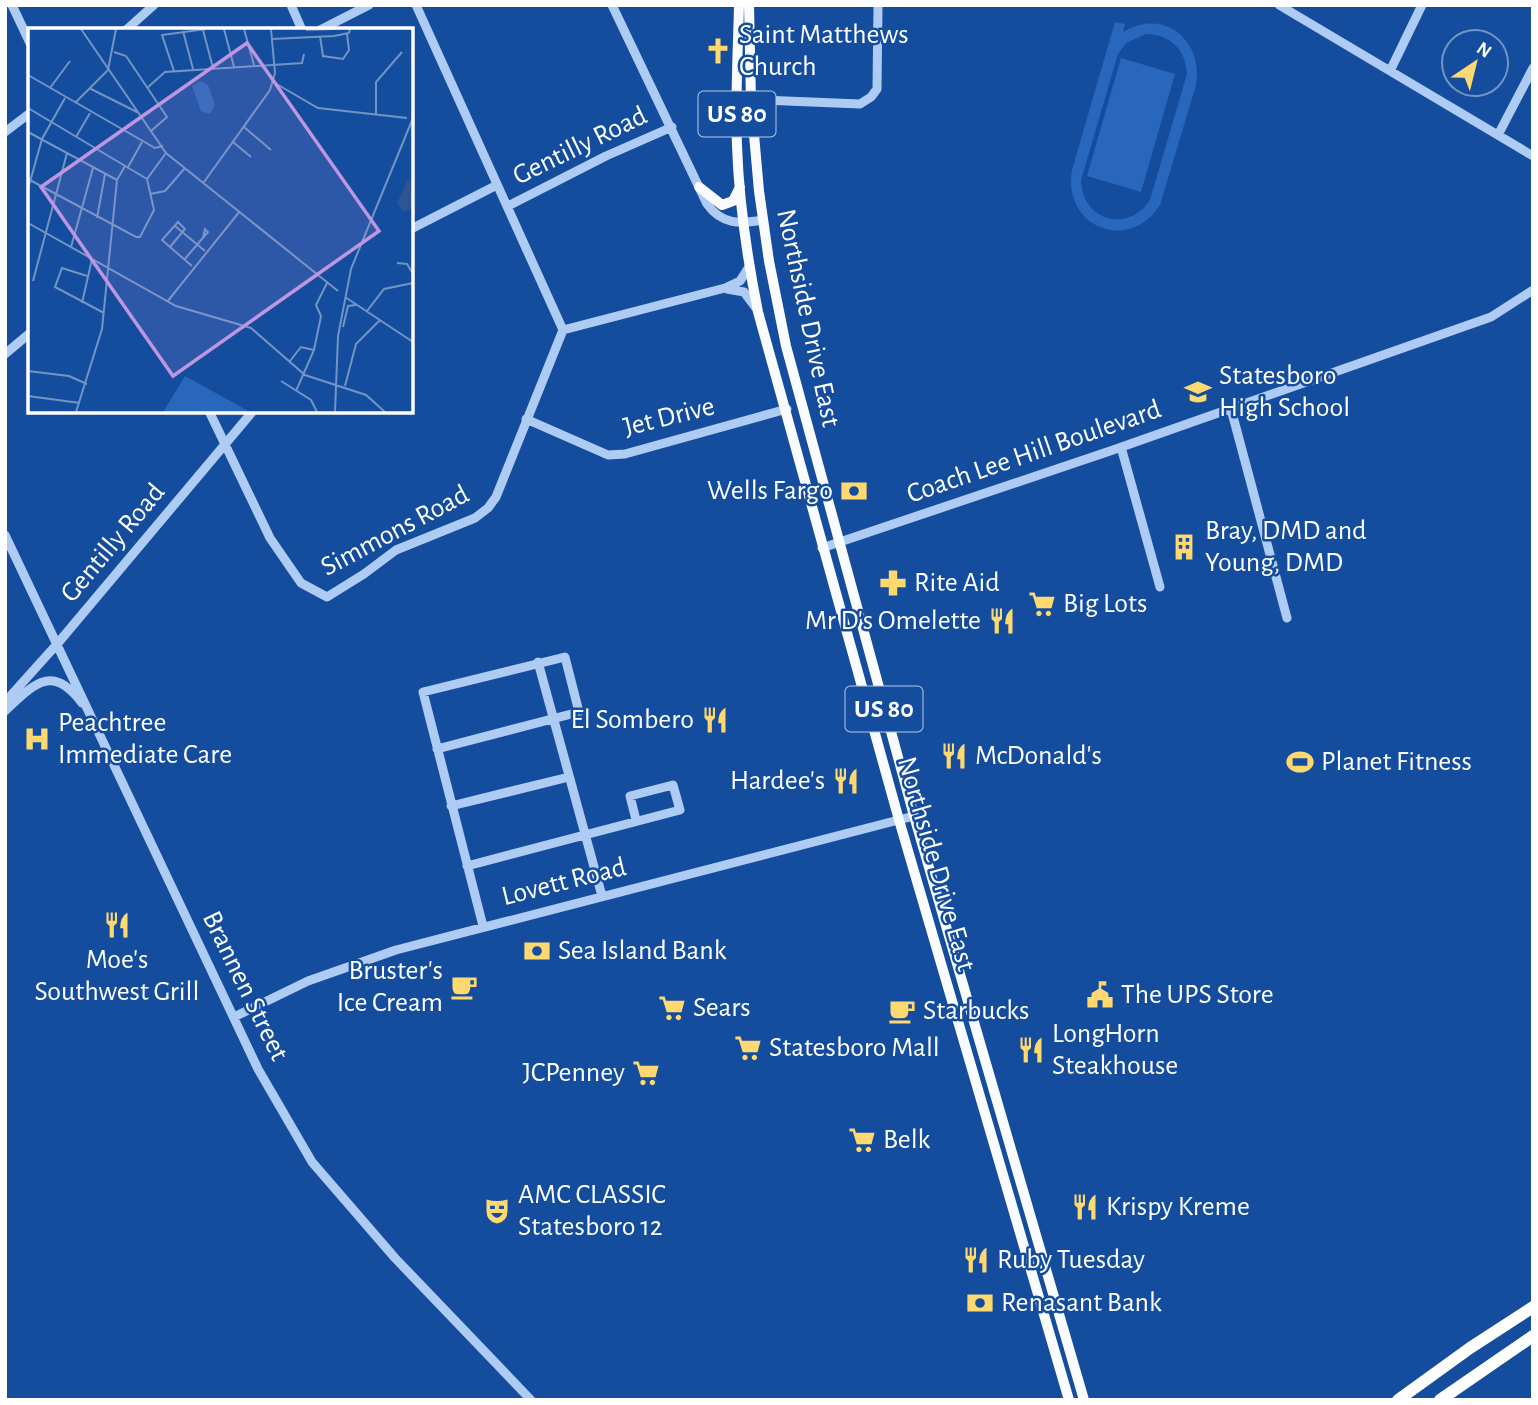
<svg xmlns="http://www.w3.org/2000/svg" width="1538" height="1405" font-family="'Alegreya Sans',sans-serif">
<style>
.green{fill:#2867bb;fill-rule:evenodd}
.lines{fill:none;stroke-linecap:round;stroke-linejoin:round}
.minor{stroke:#adcbf3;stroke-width:9}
.major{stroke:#f9fbff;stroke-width:10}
.highway{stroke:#fff;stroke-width:12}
.labels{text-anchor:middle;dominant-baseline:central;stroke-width:5;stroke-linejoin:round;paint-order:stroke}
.shield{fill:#154d9e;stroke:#b9cae2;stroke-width:2}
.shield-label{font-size:26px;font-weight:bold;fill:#fff}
.poi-label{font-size:28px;fill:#fff;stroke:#154d9e;text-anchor:start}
.street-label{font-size:28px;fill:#fff;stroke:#154d9e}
.inset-road{fill:none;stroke:#7394c5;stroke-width:2}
.view{fill:#bd96df;fill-opacity:0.15;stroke:#bd96df;stroke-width:3.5}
.inset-edge{fill:none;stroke:#fff;stroke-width:3.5}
</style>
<rect width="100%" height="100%" fill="#154d9e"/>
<path class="green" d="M 1115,22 L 1125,24 L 1123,32 C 1164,7 1204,41 1196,85 L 1160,205 C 1129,254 1062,227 1072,170 ZM 1146,34 C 1170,34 1186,50 1187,74 L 1150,200 C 1128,234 1082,221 1081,180 L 1118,54 L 1126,43 Z
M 1121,58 L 1175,74 L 1141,192 L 1087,176 Z"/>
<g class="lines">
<path class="minor" d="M 12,5 L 30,43
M 291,5 L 302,30
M 416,5 L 563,330
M 612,5 L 707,204 C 722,225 740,224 763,220
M 1279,5 L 1533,156
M 126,30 L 154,5
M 320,30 L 369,5
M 1390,71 L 1422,5
M 737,99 L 860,104 L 871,97 L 877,89 L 878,5
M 5,132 L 30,113
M 1498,135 L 1533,68
M 508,206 L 606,156 L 672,127
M 411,229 L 497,185
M 727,289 L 744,292 L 756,308
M 563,330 L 725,288 L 740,281 L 749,267
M 5,354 L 30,333
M 1231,409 L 1287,618
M 209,411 L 270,538 L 301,583 L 327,597 L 364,574 L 396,550 L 475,518 L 488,508 L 496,497 L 563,330
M 526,419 L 608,455 L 625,454 L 787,409
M 1121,447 L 1160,587
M 5,535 L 258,1069 L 312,1162 L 395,1258 L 531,1400
M 822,548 L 1113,450 L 1491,317 L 1533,290
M 538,662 L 602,896
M 5,702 L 58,643 L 253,411
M 5,711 C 34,684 52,663 82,703
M 437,749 L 579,712 L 565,657 L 423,692 L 483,926
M 451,806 L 569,777
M 467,866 L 680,810 L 673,785 L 630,796 L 636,820
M 234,1017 L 308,981 L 396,950 L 914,816"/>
<path class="major" d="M 739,5 C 738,52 735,99 737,146 C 739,202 747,257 758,312 L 899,820 L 1069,1400
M 749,5 L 751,101 L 759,191 L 769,261 L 786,346 L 914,816 L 1084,1400
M 699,187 L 722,205 L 733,201 L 740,187"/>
<path class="highway" d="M 1398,1400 L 1470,1348 L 1533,1307
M 1440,1400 L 1533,1336"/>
</g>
<defs>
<g id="church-bare" transform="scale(2.1)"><path d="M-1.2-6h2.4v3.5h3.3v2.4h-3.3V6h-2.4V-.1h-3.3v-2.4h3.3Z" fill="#ffd96f" stroke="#154d9e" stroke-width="2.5" paint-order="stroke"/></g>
<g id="school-bare" transform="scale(2.1)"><path d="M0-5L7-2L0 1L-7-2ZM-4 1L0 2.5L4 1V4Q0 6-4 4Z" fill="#ffd96f" stroke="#154d9e" stroke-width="2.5" paint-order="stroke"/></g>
<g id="bank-bare" transform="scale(2.1)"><path d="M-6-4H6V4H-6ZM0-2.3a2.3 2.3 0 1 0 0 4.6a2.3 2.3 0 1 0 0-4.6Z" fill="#ffd96f" stroke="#154d9e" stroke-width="2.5" paint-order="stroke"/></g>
<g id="building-bare" transform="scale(2.1)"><path d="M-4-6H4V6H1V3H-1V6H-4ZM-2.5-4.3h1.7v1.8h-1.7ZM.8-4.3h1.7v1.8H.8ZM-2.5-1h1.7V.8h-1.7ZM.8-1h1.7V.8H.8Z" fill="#ffd96f" stroke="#154d9e" stroke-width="2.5" paint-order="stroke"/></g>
<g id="pharmacy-bare" transform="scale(2.1)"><path d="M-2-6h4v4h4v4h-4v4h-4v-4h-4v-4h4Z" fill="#ffd96f" stroke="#154d9e" stroke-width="2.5" paint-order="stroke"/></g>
<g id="supermarket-bare" transform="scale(2.1)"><path d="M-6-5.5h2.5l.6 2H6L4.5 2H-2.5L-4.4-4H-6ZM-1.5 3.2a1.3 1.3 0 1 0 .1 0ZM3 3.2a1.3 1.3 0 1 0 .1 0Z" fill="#ffd96f" stroke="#154d9e" stroke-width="2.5" paint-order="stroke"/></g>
<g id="restaurant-bare" transform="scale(2.1)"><path d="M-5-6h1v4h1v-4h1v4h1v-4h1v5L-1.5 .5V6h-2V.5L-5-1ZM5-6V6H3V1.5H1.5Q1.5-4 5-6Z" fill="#ffd96f" stroke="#154d9e" stroke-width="2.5" paint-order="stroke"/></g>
<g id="hospital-bare" transform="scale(2.1)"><path d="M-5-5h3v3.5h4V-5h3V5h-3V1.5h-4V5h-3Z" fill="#ffd96f" stroke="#154d9e" stroke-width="2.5" paint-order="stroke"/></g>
<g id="stadium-bare" transform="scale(2.1)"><path d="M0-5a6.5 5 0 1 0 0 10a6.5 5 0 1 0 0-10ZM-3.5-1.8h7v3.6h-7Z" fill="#ffd96f" stroke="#154d9e" stroke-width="2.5" paint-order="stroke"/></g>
<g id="cafe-bare" transform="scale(2.1)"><path d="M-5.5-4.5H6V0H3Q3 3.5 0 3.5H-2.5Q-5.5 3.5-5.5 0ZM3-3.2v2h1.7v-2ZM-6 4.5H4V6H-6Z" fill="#ffd96f" stroke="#154d9e" stroke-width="2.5" paint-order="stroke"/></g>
<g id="civic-bare" transform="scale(2.1)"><path d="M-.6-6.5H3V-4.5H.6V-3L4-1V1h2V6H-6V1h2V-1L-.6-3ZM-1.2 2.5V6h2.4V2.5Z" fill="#ffd96f" stroke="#154d9e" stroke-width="2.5" paint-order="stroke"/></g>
<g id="theatre-bare" transform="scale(2.1)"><path d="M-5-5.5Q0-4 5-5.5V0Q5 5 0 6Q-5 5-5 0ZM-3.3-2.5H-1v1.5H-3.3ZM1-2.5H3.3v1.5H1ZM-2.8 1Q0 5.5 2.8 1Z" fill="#ffd96f" stroke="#154d9e" stroke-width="2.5" paint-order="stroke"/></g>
</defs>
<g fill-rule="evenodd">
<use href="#church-bare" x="718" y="51"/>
<use href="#school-bare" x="1198" y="392"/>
<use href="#bank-bare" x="854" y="491"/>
<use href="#building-bare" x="1184" y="547"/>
<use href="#pharmacy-bare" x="893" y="583"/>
<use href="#supermarket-bare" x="1042" y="604"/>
<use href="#restaurant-bare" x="1002" y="621"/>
<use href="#restaurant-bare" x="715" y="720"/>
<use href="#hospital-bare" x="37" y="739"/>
<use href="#restaurant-bare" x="954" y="756"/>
<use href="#stadium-bare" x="1300" y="762"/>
<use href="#restaurant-bare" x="846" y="781"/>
<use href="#restaurant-bare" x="117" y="925"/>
<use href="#bank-bare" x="537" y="951"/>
<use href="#cafe-bare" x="464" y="987"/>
<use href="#civic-bare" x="1100" y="995"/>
<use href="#supermarket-bare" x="672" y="1008"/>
<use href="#cafe-bare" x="902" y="1011"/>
<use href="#supermarket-bare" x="748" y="1048"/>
<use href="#restaurant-bare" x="1031" y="1050"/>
<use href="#supermarket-bare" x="646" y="1073"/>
<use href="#supermarket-bare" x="862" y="1140"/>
<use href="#restaurant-bare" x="1085" y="1207"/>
<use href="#theatre-bare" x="497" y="1211"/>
<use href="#restaurant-bare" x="976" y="1260"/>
<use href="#bank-bare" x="980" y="1303"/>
</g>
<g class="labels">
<g class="shield">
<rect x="698.5" y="91.5" width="77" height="45" rx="5"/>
<rect x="845.5" y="686.5" width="77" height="45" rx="5"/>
</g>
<g class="shield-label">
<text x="737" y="114">US 80</text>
<text x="884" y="709">US 80</text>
</g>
<g class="poi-label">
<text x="739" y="35">Saint Matthews<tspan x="739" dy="32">Church</tspan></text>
<text x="1219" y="376">Statesboro<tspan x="1219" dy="32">High School</tspan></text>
<text x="833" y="491" text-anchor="end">Wells Fargo</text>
<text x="1205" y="531">Bray, DMD and<tspan x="1205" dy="32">Young, DMD</tspan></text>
<text x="914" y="583">Rite Aid</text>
<text x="1063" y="604">Big Lots</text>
<text x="981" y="621" text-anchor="end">Mr D's Omelette</text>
<text x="694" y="720" text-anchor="end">El Sombero</text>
<text x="58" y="723">Peachtree<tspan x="58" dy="32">Immediate Care</tspan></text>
<text x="975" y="756">McDonald's</text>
<text x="1321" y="762">Planet Fitness</text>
<text x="825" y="781" text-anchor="end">Hardee's</text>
<text x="558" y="951">Sea Island Bank</text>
<text x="117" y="960" text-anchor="middle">Moe's<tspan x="117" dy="32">Southwest Grill</tspan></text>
<text x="443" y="971" text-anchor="end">Bruster's<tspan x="443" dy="32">Ice Cream</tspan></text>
<text x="1121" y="995">The UPS Store</text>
<text x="693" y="1008">Sears</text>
<text x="923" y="1011">Starbucks</text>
<text x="1052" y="1034">LongHorn<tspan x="1052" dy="32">Steakhouse</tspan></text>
<text x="769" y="1048">Statesboro Mall</text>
<text x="625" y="1073" text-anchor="end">JCPenney</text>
<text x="883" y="1140">Belk</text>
<text x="518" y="1195">AMC CLASSIC<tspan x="518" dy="32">Statesboro 12</tspan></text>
<text x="1106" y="1207">Krispy Kreme</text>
<text x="997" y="1260">Ruby Tuesday</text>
<text x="1001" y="1303">Renasant Bank</text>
</g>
<g class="street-label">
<text transform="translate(580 146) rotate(-26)">Gentilly Road</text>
<text transform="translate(808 318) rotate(78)">Northside Drive East</text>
<text transform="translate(669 417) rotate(-14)">Jet Drive</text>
<text transform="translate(1034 452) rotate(-19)">Coach Lee Hill Boulevard</text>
<text transform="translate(395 531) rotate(-28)">Simmons Road</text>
<text transform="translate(113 543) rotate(-50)">Gentilly Road</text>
<text transform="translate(936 864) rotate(74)">Northside Drive East</text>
<text transform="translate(564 882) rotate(-14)">Lovett Road</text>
<text transform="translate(245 986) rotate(64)">Brannen Street</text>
</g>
</g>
<g transform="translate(28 28)">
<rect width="385" height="385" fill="#154d9e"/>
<path d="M 172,53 L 180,57 L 187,77 L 182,86 L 173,83 L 164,58 ZM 157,348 L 222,384 L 223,384 L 135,384 Z" fill="#2867bb"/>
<path d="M 381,149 L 385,180 L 375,184 L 369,175 Z" fill="#2d5591"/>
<path class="inset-road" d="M 53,1 L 138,125 L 310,263M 196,1 L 206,39M 216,1 L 226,37M 175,2 L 185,40M 278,2 L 307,1M 155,3 L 165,41M 292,8 L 295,28 L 315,31 L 321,22 L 319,6M 244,11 L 306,8 L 321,5 L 322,1M 86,24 L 98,28 L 139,89 L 123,103M 146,43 L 134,7 L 178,1M 0,47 L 127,120 L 135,118M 245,54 L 290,80 L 379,90M 22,60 L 42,33M 61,60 L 111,85M 119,60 L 137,44 L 274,35 L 276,26M 47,75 L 80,42 L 88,1M 0,80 L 119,151M 348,87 L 348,54 L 374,24M 216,99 L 243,122M 0,104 L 89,152M 48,109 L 62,85M 205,114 L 223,129M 100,139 L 114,114M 0,151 L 108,209 L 112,209 L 126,182 L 119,151M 119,151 L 138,125M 176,154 L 242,62 L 247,45 L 243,1M 0,161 L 14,111 L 37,70M 122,166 L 137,163 L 157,140M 69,190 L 77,146M 0,195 L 148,278 L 223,300 L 277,347 L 338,367 L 357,384M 147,198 L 177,223M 43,219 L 65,140M 142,219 L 157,201 L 150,194 L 134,212 L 142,219 L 164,238M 156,232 L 180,204 L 177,201 L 175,210M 369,235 L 379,236 L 385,246M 59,248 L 34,240 L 27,259 L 76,285M 5,253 L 39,125M 317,269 L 385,314M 139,274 L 212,183M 54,275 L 64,231M 339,283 L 356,261 L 385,255M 315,299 L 320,278 L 328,277M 262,333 L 273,319 L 286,322M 0,343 L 41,348 L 59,356M 253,353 L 283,372 L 289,384M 317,358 L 328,316 L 352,292M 268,363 L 286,322 L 293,288 L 288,277 L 299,255M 0,368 L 52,375M 48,384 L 74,301 L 89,152 L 97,138M 307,384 L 310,308 L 323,241 L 385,90"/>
<path class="view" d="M 219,15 L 351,203 L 145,348 L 13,159 Z"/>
<rect width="385" height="385" class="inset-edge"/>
</g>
<rect width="1538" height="1405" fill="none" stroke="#ffffff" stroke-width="14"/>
<g transform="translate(1475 63) rotate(35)"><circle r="33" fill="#154d9e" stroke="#7394c5" stroke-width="2"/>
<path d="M0-5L12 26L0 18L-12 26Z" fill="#ffd96f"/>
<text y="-10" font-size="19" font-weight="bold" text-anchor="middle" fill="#ffffff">N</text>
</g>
</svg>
